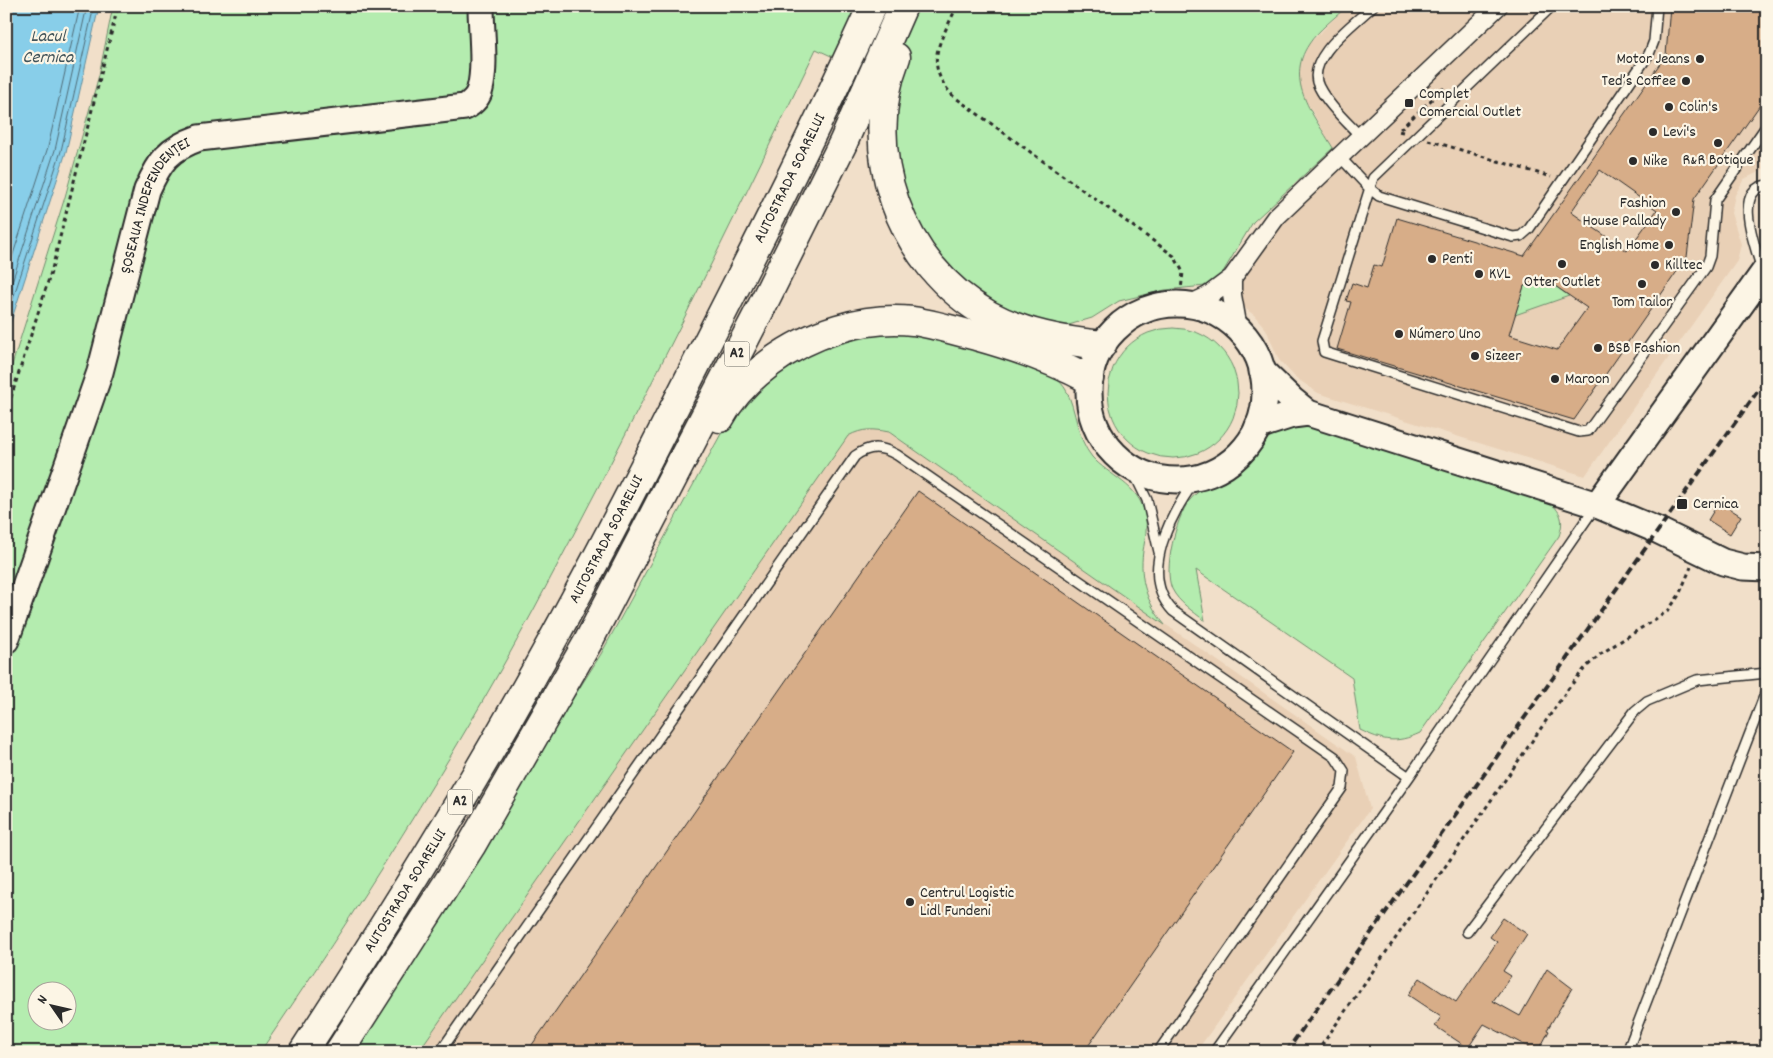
<svg xmlns="http://www.w3.org/2000/svg" width="1773" height="1058" font-family="Dekko,sans-serif">
<style>
.built{fill:#e9d0b6}
.green{fill:#b4ecaf;stroke:#708c6d;fill-rule:evenodd}
.water{fill:#88cee9;stroke:#638d9d}
.lines{fill:none;stroke-linecap:round;stroke-linejoin:round}
.shore{stroke:#506c77;stroke-width:1}
.building{fill:#d7ad88;stroke:#2b2b2b;fill-rule:evenodd}
.lane-casing{stroke:#2b2b2b;stroke-width:12}
.street-casing{stroke:#2b2b2b;stroke-width:21}
.secondary-casing{stroke:#2b2b2b;stroke-width:29}
.highway-casing{stroke:#2b2b2b;stroke-width:31}
.path{stroke:#2b2b2b;stroke-width:3;stroke-dasharray:4 4;stroke-linecap:butt}
.lane{stroke:#fcf5e5;stroke-width:9}
.street{stroke:#fcf5e5;stroke-width:18}
.secondary{stroke:#fcf5e5;stroke-width:25}
.highway{stroke:#fcf5e5;stroke-width:28}
.rail{stroke:#2b2b2b;stroke-width:4;stroke-dasharray:8 4;stroke-linecap:butt}
.poi-dot{fill:#2b2b2b;stroke:#fcf5e5;stroke-width:2}
.labels{text-anchor:middle;dominant-baseline:central;stroke-width:4.5;stroke-linejoin:round;paint-order:stroke}
.shield{fill:#fcf5e5;stroke:#6a6863;stroke-width:1}
.shield-label{font-size:15px;font-weight:bold;fill:#2b2b2b}
.poi-label{font-size:16px;fill:#2b2b2b;stroke:#fcf5e5;text-anchor:start}
.street-label{font-size:16px;fill:#2b2b2b;stroke:#fcf5e5}
.water-label{font-size:18px;font-style:italic;fill:#42545a;stroke:#fcf5e5}
</style>
<rect width="100%" height="100%" fill="#f1dfc9"/>
<filter id="ink" filterUnits="userSpaceOnUse"><feTurbulence type="fractalNoise" baseFrequency=".02" numOctaves="2"/><feDisplacementMap in="SourceGraphic" scale="10" xChannelSelector="R" yChannelSelector="G"/><feConvolveMatrix kernelMatrix="1 2 1 2 8 2 1 2 1" color-interpolation-filters="sRGB"/></filter>
<g filter="url(#ink)">
<path class="built" d="M 1347,6 L 1767,6 L 1767,168 L 1744,179 L 1735,195 L 1731,213 L 1741,244 L 1737,261 L 1585,476 L 1318,393 L 1295,377 L 1279,360 L 1266,329 L 1254,315 L 1220,290 L 1333,148 L 1300,90 L 1298,69 L 1309,44 Z
M 768,387 L 889,432 L 1356,757 L 1370,809 L 1196,1052 L 380,1052 Z"/>
<path class="green" d="M 113,6 L 1347,6 C 1335,18 1318,30 1309,44 C 1284,82 1314,115 1333,148 L 1253,222 L 1220,277 L 1205,286 L 1165,290 L 1119,301 L 1092,318 L 1062,327 L 1018,317 L 980,297 L 954,275 L 920,230 L 906,197 L 892,141 L 894,85 L 816,49 C 725,238 632,426 533,611 C 451,763 357,910 260,1052 L 6,1052 L 6,384 L 65,197 L 99,75 ZM 38,990 L 68,990 L 68,1020 L 38,1020 Z
M 1545,279 L 1569,296 L 1515,315 L 1524,286 Z
M1108 393a65 65 0 1 1 130 0a65 65 0 1 1-130 0Z
M 901,330 C 937,338 1048,356 1066,390 C 1077,411 1076,437 1092,457 C 1109,476 1139,485 1145,514 C 1148,527 1145,539 1143,551 C 1139,580 1147,603 1165,625 L 889,432 C 873,429 863,428 848,436 L 418,1052 L 349,1052 L 601,654 L 740,399 L 815,345 Z
M 1312,427 L 1551,503 C 1562,514 1564,521 1559,536 L 1420,733 C 1396,744 1383,741 1360,730 L 1352,678 L 1196,570 L 1205,621 C 1193,611 1179,603 1172,589 C 1163,569 1176,518 1189,501 C 1200,487 1216,483 1229,473 C 1263,446 1264,428 1312,427 Z"/>
<path class="water" d="M 6,6 L 99,6 L 66,152 L 6,337 Z"/>
<g class="lines">
<path class="shore" d="M 6,276 L 48,147 L 80,6
M 6,300 L 55,150 L 87,6
M 6,320 L 61,151 L 94,6"/>
</g>
<path class="building" d="M 1670,6 L 1767,6 L 1767,95 L 1694,199 L 1687,257 L 1574,420 L 1337,349 L 1351,302 L 1346,301 L 1352,283 L 1367,288 L 1374,265 L 1382,267 L 1397,218 L 1524,256 L 1666,55 ZM 1600,170 L 1657,210 L 1627,251 L 1571,212 ZM 1545,279 L 1587,308 L 1557,350 L 1509,335 L 1524,286 Z
M 918,491 L 1293,752 L 1084,1052 L 527,1052 Z
M 1719,502 L 1741,516 L 1730,534 L 1708,520 Z
M 1503,918 L 1527,934 L 1503,971 L 1511,976 L 1493,1001 L 1520,1016 L 1547,969 L 1572,988 L 1547,1030 L 1549,1031 L 1538,1052 L 1484,1024 L 1468,1048 L 1435,1026 L 1441,1017 L 1408,995 L 1420,978 L 1456,1002 L 1497,942 L 1490,937 Z"/>
<g class="lines">
<g class="lane-casing">
<path id="lane" d="M 1552,6 L 1373,178 L 1322,341 L 1324,352 L 1579,432 L 1588,431 L 1706,267 L 1710,256 L 1715,200 L 1767,125
M 1361,137 C 1347,122 1328,105 1319,87 C 1304,59 1354,24 1373,6
M 1340,157 L 1369,188 L 1379,196 L 1513,237 L 1521,236 L 1529,229 L 1649,54 L 1654,41 L 1657,6
M 1762,270 C 1757,250 1731,190 1767,185
M 1132,469 L 1147,500 L 1159,552
M 1197,478 C 1172,512 1137,574 1173,611 L 1409,777
M 1467,932 L 1635,711 L 1647,701 L 1697,680 L 1767,673
M 440,1052 L 855,456 C 870,445 881,446 897,455 L 1335,757 L 1344,771 L 1342,788 L 1158,1052
M 1214,1052 L 1409,777 L 1595,507
M 1627,1052 L 1767,689"/>
</g>
<g class="street-casing">
<path id="street" d="M 1232,278 L 1232,295 L 1238,329
M 1189,305 L 1208,296 L 1232,278 L 1276,217 L 1498,6"/>
</g>
<g class="secondary-casing">
<g id="secondary">
<circle cx="1177" cy="392" r="88"/>
<path d="M 1262,371 L 1292,400 L 1308,413 L 1597,505 L 1657,530 L 1723,562 L 1743,567 L 1767,568"/>
<path d="M 1258,426 L 1292,415 L 1308,413"/>
<path d="M 1597,505 L 1767,268"/>
<path id="s1" d="M 6,640 L 100,372 L 147,190 C 160,161 168,149 199,138 L 465,107 C 472,103 478,98 480,89 C 486,66 481,31 481,6"/>
</g>
</g>
<g class="highway-casing">
<g id="highway">
<path d="M 896,57 C 859,151 900,266 989,315 C 1024,334 1063,341 1102,345"/>
<path d="M 720,418 C 732,395 750,378 770,363 C 810,333 863,316 913,321 C 934,324 955,331 976,336 C 1016,347 1053,360 1089,379"/>
<path id="s2" d="M 303,1052 C 375,941 445,830 510,716 C 580,594 643,470 706,345 C 763,233 820,121 872,6"/>
<path d="M 339,1052 L 471,846 L 588,642 L 761,308 L 843,143 L 903,6"/>
</g>
</g>
<path class="path" d="M 957,6 C 941,42 922,62 953,96 L 1174,256 L 1183,272 L 1181,290
M 1403,132 L 1398,131 L 1445,87
M 1428,140 L 1551,177
M 6,413 L 52,269 L 118,6
M 1317,1052 L 1568,689 L 1586,667 L 1602,653 L 1668,611 L 1679,595 L 1691,567"/>
<use href="#lane" class="lane"/>
<use href="#street" class="street"/>
<use href="#secondary" class="secondary"/>
<use href="#highway" class="highway"/>
<path class="rail" d="M 1286,1052 L 1767,378"/>
</g>
</g>
<g class="poi-dot">
<circle cx="1700" cy="59" r="5"/>
<circle cx="1686" cy="81" r="5"/>
<rect x="1404" y="98" width="10" height="10" rx="2.5"/>
<circle cx="1669" cy="107" r="5"/>
<circle cx="1653" cy="132" r="5"/>
<circle cx="1718" cy="143" r="5"/>
<circle cx="1633" cy="161" r="5"/>
<circle cx="1676" cy="212" r="5"/>
<circle cx="1669" cy="245" r="5"/>
<circle cx="1432" cy="259" r="5"/>
<circle cx="1562" cy="264" r="5"/>
<circle cx="1655" cy="265" r="5"/>
<circle cx="1479" cy="274" r="5"/>
<circle cx="1642" cy="284" r="5"/>
<circle cx="1399" cy="334" r="5"/>
<circle cx="1598" cy="348" r="5"/>
<circle cx="1475" cy="356" r="5"/>
<circle cx="1555" cy="379" r="5"/>
<rect x="1676" y="498" width="12" height="12" rx="2.5"/>
<circle cx="910" cy="902" r="5"/>
</g>
<g class="labels">
<g class="shield">
<rect x="724.5" y="341.5" width="25" height="25" rx="4"/>
<rect x="447.5" y="789.5" width="25" height="25" rx="4"/>
</g>
<g class="shield-label">
<text x="737" y="354">A2</text>
<text x="460" y="802">A2</text>
</g>
<g class="poi-label">
<text x="1690" y="59" text-anchor="end">Motor Jeans</text>
<text x="1676" y="81" text-anchor="end">Ted’s Coffee</text>
<text x="1419" y="94">Complet<tspan x="1419" dy="18">Comercial Outlet</tspan></text>
<text x="1679" y="107">Colin's</text>
<text x="1663" y="132">Levi's</text>
<text x="1718" y="160" text-anchor="middle">R&amp;R Botique</text>
<text x="1643" y="161">Nike</text>
<text x="1666" y="203" text-anchor="end">Fashion<tspan x="1666" dy="18">House Pallady</tspan></text>
<text x="1659" y="245" text-anchor="end">English Home</text>
<text x="1442" y="259">Penti</text>
<text x="1665" y="265">Killtec</text>
<text x="1489" y="274">KVL</text>
<text x="1562" y="282" text-anchor="middle">Otter Outlet</text>
<text x="1642" y="302" text-anchor="middle">Tom Tailor</text>
<text x="1409" y="334">Número Uno</text>
<text x="1608" y="348">BSB Fashion</text>
<text x="1485" y="356">Sizeer</text>
<text x="1565" y="379">Maroon</text>
<text x="1693" y="504">Cernica</text>
<text x="920" y="893">Centrul Logistic<tspan x="920" dy="18">Lidl Fundeni</tspan></text>
</g>
<g class="street-label">
<text stroke="none"><textPath href="#s2" startOffset="1001">AUTOSTRADA SOARELUI</textPath></text>
<text stroke="none"><textPath href="#s1" startOffset="462">ȘOSEAUA INDEPENDENȚEI</textPath></text>
<text stroke="none"><textPath href="#s2" startOffset="596">AUTOSTRADA SOARELUI</textPath></text>
<text stroke="none"><textPath href="#s2" startOffset="191">AUTOSTRADA SOARELUI</textPath></text>
</g>
<g class="water-label">
<text x="48" y="37">Lacul<tspan x="48" dy="21">Cernica</tspan></text>
</g>
</g>
<rect width="1773" height="1058" fill="none" stroke="#fcf5e5" stroke-width="25"/>
<rect x="12" y="12" width="1748" height="1033" fill="none" stroke="#2b2b2b" stroke-width="2" filter="url(#ink)"/>
<g transform="translate(52 1006) rotate(304)"><circle r="24" fill="#fcf5e5" stroke="#a8a49b"/>
<path d="M0-4L9 19L0 12L-9 19Z" fill="#2b2b2b"/>
<text y="-8" font-size="14" font-weight="bold" text-anchor="middle" fill="#2b2b2b">N</text>
</g>
</svg>
